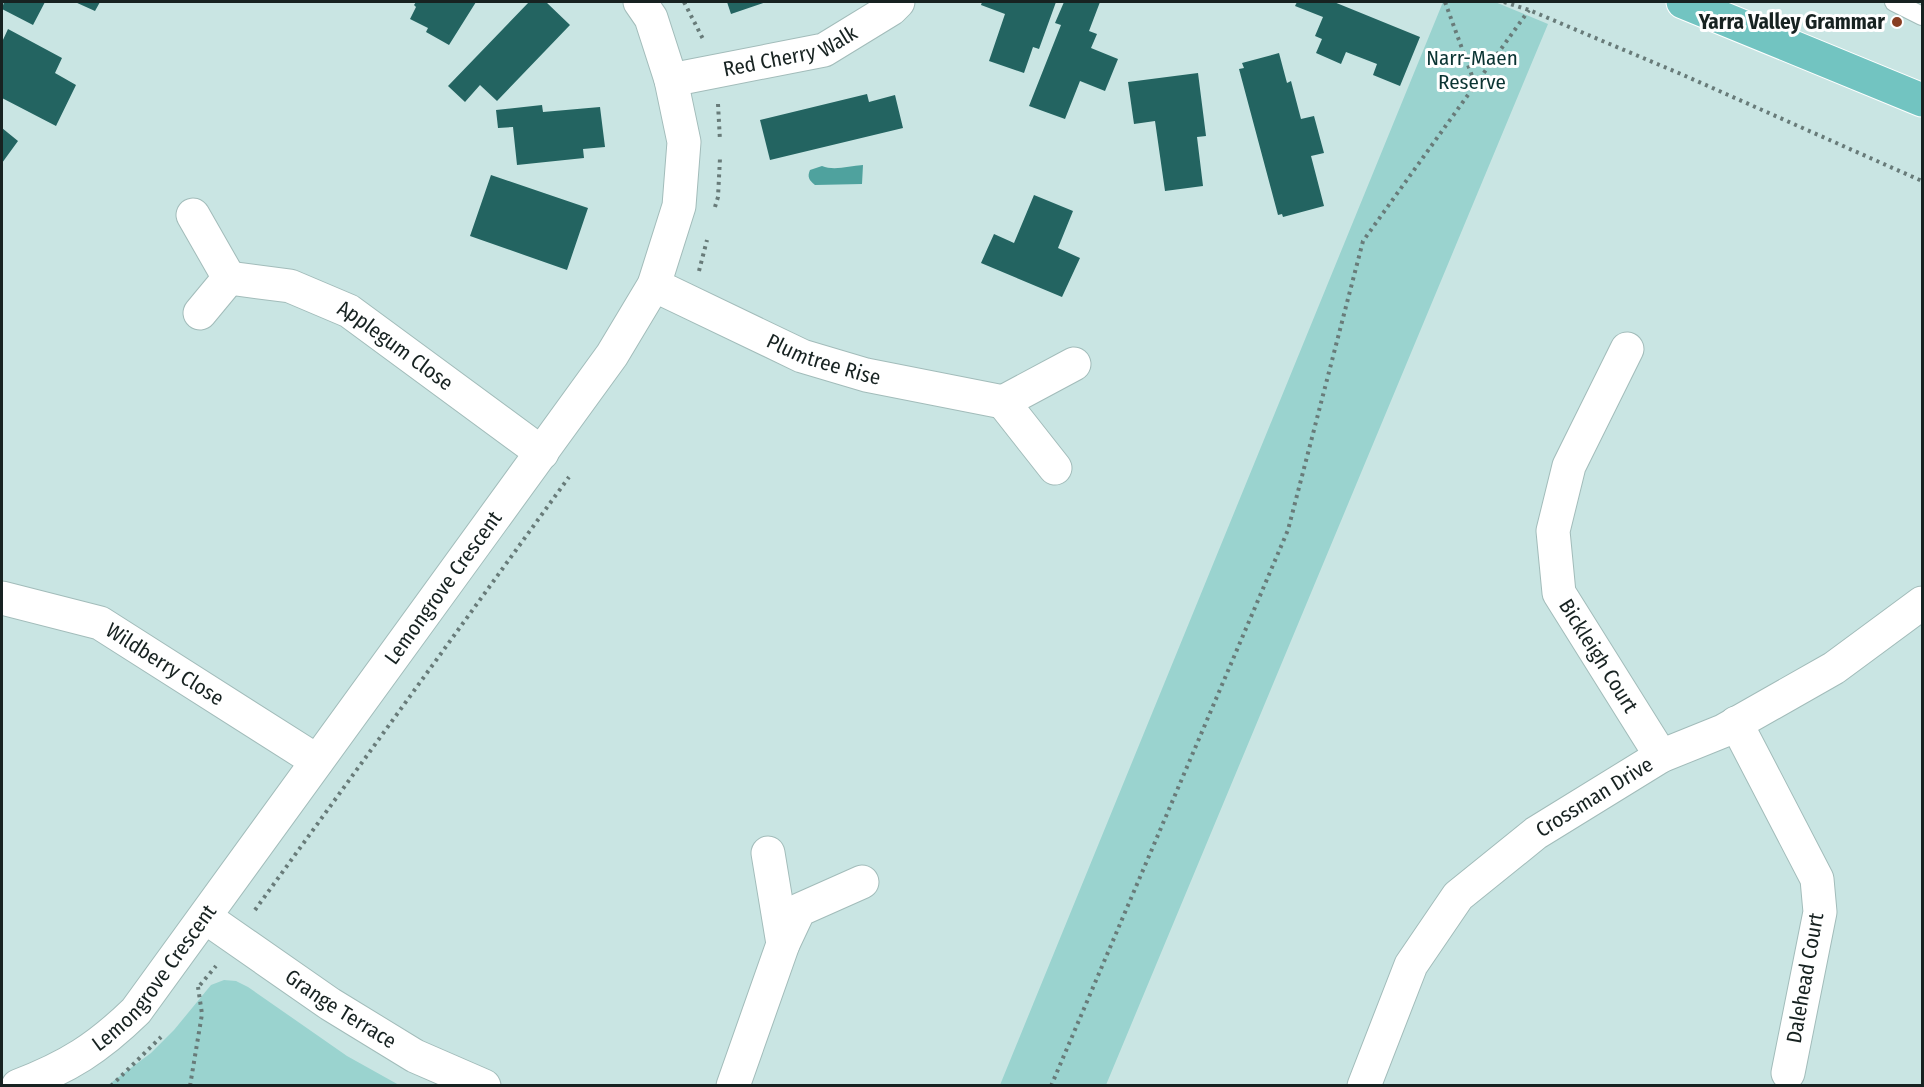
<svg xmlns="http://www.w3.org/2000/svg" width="1924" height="1087" font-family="'Fira Sans Condensed',sans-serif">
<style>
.green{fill:#9ad3cf}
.water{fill:#4fa29e}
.building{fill:#236461}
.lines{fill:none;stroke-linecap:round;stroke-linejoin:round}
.lane-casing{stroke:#a2bcba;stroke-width:20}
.street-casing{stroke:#a2bcba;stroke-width:35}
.primary-casing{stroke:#fff;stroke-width:35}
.path{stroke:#687b79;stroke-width:4;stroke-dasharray:3 4.5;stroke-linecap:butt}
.lane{stroke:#fff;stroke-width:18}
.street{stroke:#fff;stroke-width:33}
.primary{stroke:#72c4c1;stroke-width:33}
.poi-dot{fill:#883f23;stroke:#fff;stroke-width:2}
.labels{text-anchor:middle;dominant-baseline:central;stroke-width:6;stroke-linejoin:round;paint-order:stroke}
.poi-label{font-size:21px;font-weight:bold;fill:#172221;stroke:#fff;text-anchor:end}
.street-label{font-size:21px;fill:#172221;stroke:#fff}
.park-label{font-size:21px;fill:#0a3332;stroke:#fff}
</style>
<rect width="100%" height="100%" fill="#c9e5e3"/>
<path class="green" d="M 1443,2 L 1495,2 L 1548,24 L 1106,1085 L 1000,1085 Z
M 224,980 L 236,981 L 248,987 L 347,1056 L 399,1085 L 108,1085 L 151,1053 L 174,1030 L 211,985 Z"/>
<path class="water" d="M 863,165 L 862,184 L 815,185 C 809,180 807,177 810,170 L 822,166 C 834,171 849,166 863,165 Z"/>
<path class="building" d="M 4,2 L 45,2 L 33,25 L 2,9 Z
M 75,2 L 100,2 L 95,11 Z
M 416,2 L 476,2 L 449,45 L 426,32 L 428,28 L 410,19 L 416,7 L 414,5 Z
M 529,2 L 546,2 L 570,25 L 497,101 L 480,85 L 465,102 L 448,86 Z
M 727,2 L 766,2 L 731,14 Z
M 982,2 L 1056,2 L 1039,49 L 1033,47 L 1024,73 L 989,61 L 1005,14 L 981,5 Z
M 1064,2 L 1100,2 L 1089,31 L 1097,34 L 1091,48 L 1118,59 L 1105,91 L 1080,81 L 1065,119 L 1029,106 L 1061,25 L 1055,23 Z
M 1297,2 L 1334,2 L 1420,37 L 1400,86 L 1373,75 L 1377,64 L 1346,52 L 1341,64 L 1316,53 L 1322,39 L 1315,36 L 1323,17 L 1295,6 Z
M 8,29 L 62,58 L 55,73 L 76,85 L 56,126 L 2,98 L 2,42 Z
M 1279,53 L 1287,83 L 1291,81 L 1301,119 L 1314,116 L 1324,153 L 1311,156 L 1324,206 L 1283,217 L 1282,214 L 1278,215 L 1239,69 L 1244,68 L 1242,63 Z
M 1198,73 L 1206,136 L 1197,137 L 1203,186 L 1165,191 L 1155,121 L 1134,124 L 1128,82 Z
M 867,94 L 869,102 L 895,95 L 903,128 L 770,160 L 760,120 Z
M 542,105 L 543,112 L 600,107 L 605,147 L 583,149 L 584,158 L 517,165 L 513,127 L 498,128 L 496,110 Z
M 2,128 L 18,141 L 2,163 Z
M 491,175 L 588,208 L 567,270 L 470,236 Z
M 1034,195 L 1073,211 L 1058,248 L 1080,258 L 1062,297 L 981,263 L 994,234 L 1014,243 Z"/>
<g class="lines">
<g class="lane-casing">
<path id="lane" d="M 1894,2 L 1922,16"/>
</g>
<g class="street-casing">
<g id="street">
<path id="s1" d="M 671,80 L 824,50 L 891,9 L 898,2"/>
<path d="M 193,215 L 229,278 L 200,313"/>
<path id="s2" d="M 229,278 L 290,286 L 349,311 L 542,453"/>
<path id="s3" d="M 654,285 L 802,356 L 866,375 L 1003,402"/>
<path id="s4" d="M 1627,349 L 1569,466 L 1553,531 L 1559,593 L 1661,756"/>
<path d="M 1055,468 L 1003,402 L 1074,364"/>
<path id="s5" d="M 2,598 L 100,623 L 317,761"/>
<path d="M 1736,723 L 1817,879 L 1820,912 L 1788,1073"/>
<path d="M 768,853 L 783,944"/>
<path id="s6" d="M 205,917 L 330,1004 L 415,1056 L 484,1086"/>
<path id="s7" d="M 18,1086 C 68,1067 98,1048 136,1011 L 612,355 L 654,285 L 679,206 L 684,142 L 671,80 L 651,18 L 640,2"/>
<path d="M 733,1086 L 783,944 L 799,910 L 862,882"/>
<path id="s8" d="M 1364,1086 L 1411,965 L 1458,896 L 1536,833 L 1661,756 L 1723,731 L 1834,668 L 1922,603"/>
</g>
</g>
<g class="primary-casing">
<path id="primary" d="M 1683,2 L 1922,100"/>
</g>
<path class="path" d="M 684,2 L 704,41
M 1445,2 L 1475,84
M 1504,2 L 1529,10 L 1681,74 L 1922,181
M 718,104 L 720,141
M 715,207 L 718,197 L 720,158
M 699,271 L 707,240
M 255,910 L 569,477
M 200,985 L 216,966
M 111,1086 L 161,1037
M 190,1086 L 202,1014 L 198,987
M 1051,1086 L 1288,530 L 1363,241 L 1529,10"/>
<use href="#lane" class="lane"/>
<use href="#street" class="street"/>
<use href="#primary" class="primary"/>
</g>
<circle class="poi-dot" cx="1897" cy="22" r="6"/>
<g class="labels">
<g class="poi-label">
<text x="1885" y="22">Yarra Valley Grammar</text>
</g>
<g class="street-label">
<text stroke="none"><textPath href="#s1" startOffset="123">Red Cherry Walk</textPath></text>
<text stroke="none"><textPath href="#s2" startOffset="183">Applegum Close</textPath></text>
<text stroke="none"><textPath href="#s3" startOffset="186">Plumtree Rise</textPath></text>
<text stroke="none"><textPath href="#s7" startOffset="664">Lemongrove Crescent</textPath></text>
<text stroke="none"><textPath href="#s4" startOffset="334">Bickleigh Court</textPath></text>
<text stroke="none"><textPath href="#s5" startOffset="178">Wildberry Close</textPath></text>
<text stroke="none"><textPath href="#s8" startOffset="382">Crossman Drive</textPath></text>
<text stroke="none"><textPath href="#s7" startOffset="178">Lemongrove Crescent</textPath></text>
<text transform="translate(1805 978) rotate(-80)">Dalehead Court</text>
<text stroke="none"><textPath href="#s6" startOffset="164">Grange Terrace</textPath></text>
</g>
<g class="park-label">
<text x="1472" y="58">Narr-Maen<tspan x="1472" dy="24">Reserve</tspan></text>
</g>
</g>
<rect width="1924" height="1087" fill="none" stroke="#172221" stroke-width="6"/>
</svg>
